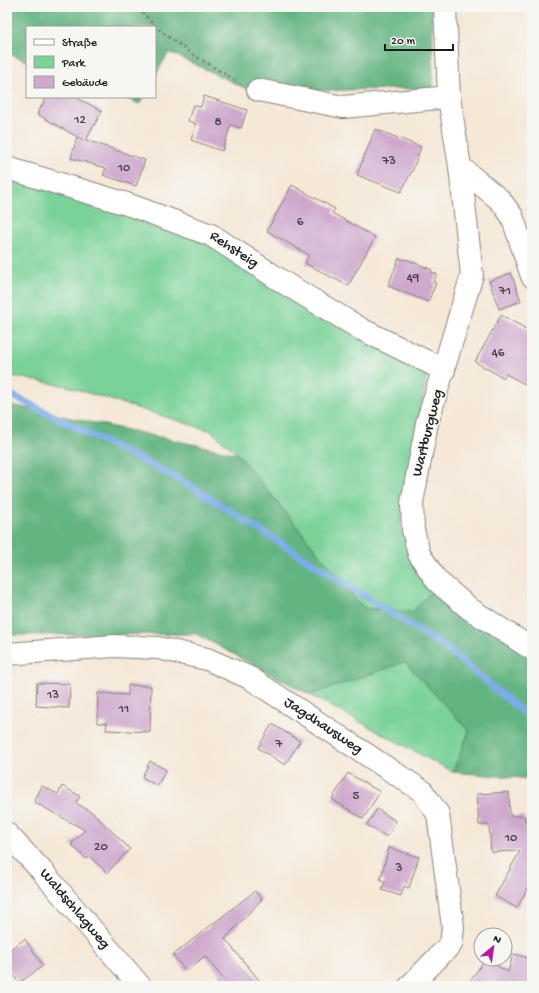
<svg xmlns="http://www.w3.org/2000/svg" width="539" height="993" font-family="'Gochi Hand',sans-serif">
<style>
.green{fill:#79d298;stroke:#4a775a}
.forest{fill:#62b480;stroke:#3f684e}
.lines{fill:none;stroke-linecap:round;stroke-linejoin:round}
.stream{stroke:#7cace7;stroke-width:7}
.building{fill:#cea8cd}
.minor-casing{stroke:#88827a;stroke-width:24}
.path{stroke:#88827a;stroke-width:2.5;stroke-dasharray:3 3;stroke-linecap:butt}
.minor{stroke:#fff;stroke-width:22}
.labels{text-anchor:middle;dominant-baseline:central;stroke-width:3;stroke-linejoin:round;paint-order:stroke}
.number-label{font-size:13px;fill:#483f48}
.street-label{font-size:15px;fill:#1c1c1c;stroke:#f6f6f2}
</style>
<rect width="100%" height="100%" fill="#f6f6f2"/>
<filter id="ink" filterUnits="userSpaceOnUse"><feTurbulence type="fractalNoise" baseFrequency=".025" numOctaves="2"/><feDisplacementMap in="SourceGraphic" scale="8" xChannelSelector="R" yChannelSelector="G"/><feConvolveMatrix kernelMatrix="1 2 1 2 8 2 1 2 1" color-interpolation-filters="sRGB"/></filter>
<filter id="wash" filterUnits="userSpaceOnUse"><feTurbulence type="fractalNoise" baseFrequency=".012" numOctaves="4" result="noise"/><feDisplacementMap in="SourceGraphic" scale="16" xChannelSelector="R" yChannelSelector="G"/><feGaussianBlur stdDeviation="0.9" result="paint"/><feColorMatrix in="noise" values="0 0 0 0 0 0 0 0 0 0 0 0 0 0 0 0 0 1.4 0 .05"/><feComposite in="paint" operator="in"/></filter>
<g filter="url(#wash)">
<rect width="100%" height="100%" fill="#f5e8d7"/>
<path class="green" d="M 7,178 L 144,216 L 205,243 L 427,374 L 400,525 L 412,562 L 433,589 L 413,612 L 363,608 L 238,454 L 211,431 L 66,386 L 7,375 Z
M 405,661 L 469,731 L 453,772 L 310,695 Z"/>
<path class="forest" d="M 7,7 L 432,7 L 433,88 L 253,92 L 169,52 L 155,76 L 155,27 L 27,27 L 27,61 L 7,53 Z
M 122,97 L 144,97 L 140,104 Z
M 7,404 L 238,454 L 363,608 L 413,612 L 433,589 L 532,657 L 532,779 L 453,772 L 469,731 L 405,662 L 310,695 L 196,634 L 7,635 Z"/>
<g class="lines">
<path class="stream" d="M 7,393 L 181,480 L 445,647 L 532,720"/>
</g>
<g id="blocks">
<path class="building" d="M 204,96 L 247,110 L 241,128 L 231,125 L 222,151 L 191,140 L 196,124 L 188,121 L 193,105 L 201,107 Z
M 47,97 L 75,97 L 102,111 L 86,140 L 145,160 L 136,186 L 103,175 L 106,168 L 71,158 L 77,137 L 83,140 L 37,114 Z
M 375,129 L 421,147 L 413,169 L 401,192 L 357,175 Z
M 292,185 L 335,209 L 332,213 L 375,237 L 348,286 L 305,263 L 309,255 L 267,231 Z
M 399,258 L 405,260 L 406,259 L 432,270 L 431,272 L 437,274 L 433,282 L 436,283 L 428,302 L 388,286 Z
M 511,273 L 521,301 L 499,309 L 489,281 Z
M 501,315 L 532,332 L 532,388 L 506,374 L 504,378 L 475,362 Z
M 37,683 L 70,684 L 69,708 L 36,706 Z
M 128,685 L 151,686 L 150,732 L 106,730 L 107,723 L 97,723 L 98,693 L 128,695 Z
M 272,724 L 300,741 L 285,765 L 258,748 Z
M 150,761 L 166,770 L 157,786 L 142,777 Z
M 348,773 L 380,792 L 363,819 L 332,799 Z
M 42,786 L 58,794 L 62,786 L 80,796 L 76,803 L 93,813 L 130,849 L 107,873 L 89,856 L 86,859 L 71,844 L 85,830 L 34,802 Z
M 509,792 L 510,816 L 524,816 L 525,821 L 532,821 L 532,880 L 517,908 L 495,896 L 520,851 L 491,852 L 489,825 L 479,825 L 477,794 Z
M 377,809 L 396,821 L 387,837 L 367,825 Z
M 389,848 L 419,857 L 409,888 L 404,886 L 401,896 L 382,890 L 385,881 L 380,880 Z
M 255,891 L 262,899 L 225,939 L 264,986 L 229,986 L 205,956 L 186,971 L 173,955 Z
M 25,939 L 43,966 L 19,983 L 7,966 L 7,951 Z
M 513,954 L 532,959 L 529,986 L 467,986 L 485,959 L 508,972 Z"/>
</g>
</g>
<g filter="url(#ink)">
<use href="#blocks" fill-opacity="0" stroke="#88827a" stroke-width="1"/>
<g class="lines">
<g class="minor-casing">
<g id="minor">
<path d="M 445,7 L 449,97 L 460,167 L 472,275 L 427,423 L 412,503 L 413,530 L 419,554 L 437,581 L 470,609 L 532,649"/>
<path d="M 258,90 L 343,107 L 449,97"/>
<path d="M 460,167 L 500,200 L 512,216 L 532,276"/>
<path id="s1" d="M 7,168 L 127,204 L 211,235 L 286,284 L 361,329 L 444,370"/>
<path id="s2" d="M 7,654 L 114,646 L 158,648 L 207,659 L 250,678 L 422,791 L 438,814 L 453,927 L 451,944 L 410,986"/>
<path id="s3" d="M 7,834 L 42,871 L 140,986"/>
</g>
</g>
<path class="path" d="M 138,7 L 157,28 L 192,54 L 238,82"/>
<use href="#minor" class="minor"/>
</g>
</g>
<g class="labels">
<g class="number-label">
<text x="80" y="120">12</text>
<text x="218" y="122">8</text>
<text x="389" y="161">73</text>
<text x="124" y="168">10</text>
<text x="300" y="222">6</text>
<text x="413" y="278">49</text>
<text x="505" y="291">71</text>
<text x="498" y="353">46</text>
<text x="53" y="695">13</text>
<text x="124" y="709">11</text>
<text x="279" y="744">7</text>
<text x="356" y="796">5</text>
<text x="511" y="838">10</text>
<text x="101" y="847">20</text>
<text x="399" y="868">3</text>
</g>
<g class="street-label">
<text stroke="none"><textPath href="#s1" startOffset="242">Rehsteig</textPath></text>
<text transform="translate(428 433) rotate(-76)">Wartburgweg</text>
<text stroke="none"><textPath href="#s2" startOffset="336">Jagdhausweg</textPath></text>
<text stroke="none"><textPath href="#s3" startOffset="101">Waldschlagweg</textPath></text>
</g>
</g>
<rect width="539" height="993" fill="none" stroke="#f6f6f2" stroke-width="24"/>
<rect x="26" y="26" width="130" height="72" fill="#f6f6f2" stroke="#9f9f9c"/>
<rect x="34" y="39" width="20" height="6" fill="#ffffff" stroke="#9f9f9c"/>
<text x="62" y="46" font-size="12" fill="#1c1c1c">Straße</text>
<rect x="34" y="56" width="20" height="12" fill="#79d298" stroke="#9f9f9c"/>
<text x="62" y="66" font-size="12" fill="#1c1c1c">Park</text>
<rect x="34" y="76" width="20" height="12" fill="#cea8cd" stroke="#9f9f9c"/>
<text x="62" y="86" font-size="12" fill="#1c1c1c">Gebäude</text>
<g transform="translate(493 947) rotate(29)"><circle r="19" fill="#f6f6f2" stroke="#9f9f9c"/>
<path d="M0-3L7 15L0 10L-7 15Z" fill="#b5179e"/>
<text y="-6" font-size="11" font-weight="bold" text-anchor="middle" fill="#1c1c1c">N</text>
</g>
<path d="M385 44v6h68v-6" fill="none" stroke="#1c1c1c" stroke-width="2"/>
<text x="391" y="44" font-size="12" fill="#1c1c1c" stroke="#f6f6f2" stroke-width="3" paint-order="stroke">20 m</text>
</svg>
